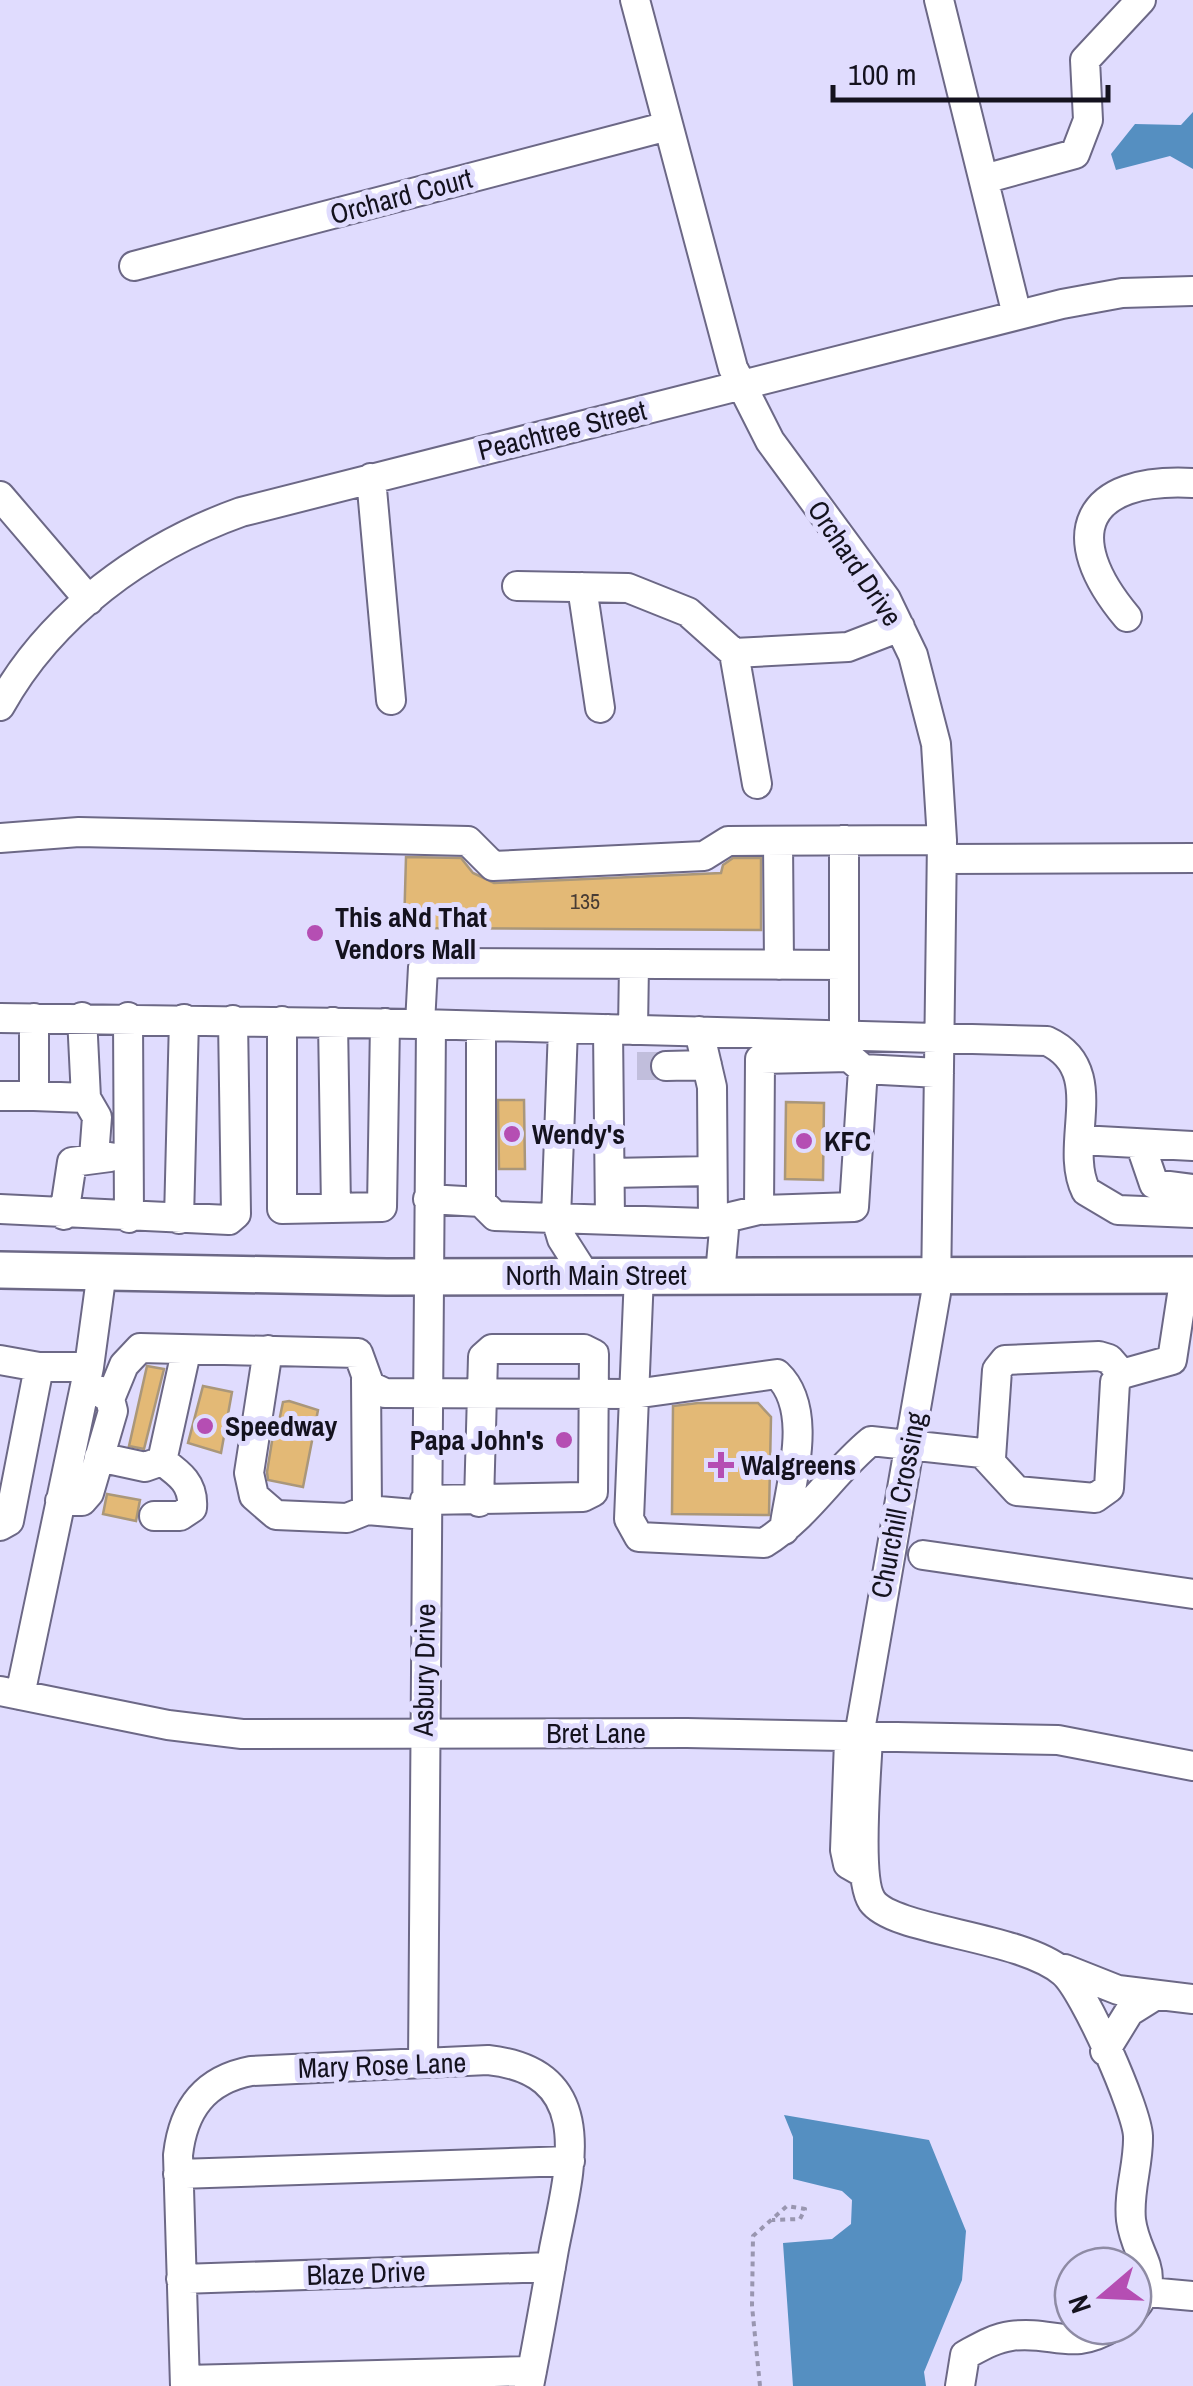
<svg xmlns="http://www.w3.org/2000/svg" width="1193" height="2386" font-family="'Archivo Narrow',sans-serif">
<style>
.water{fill:#558fc1}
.building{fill:#e3b976;stroke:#aa977a;stroke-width:2.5}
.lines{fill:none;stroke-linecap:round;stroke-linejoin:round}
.minor-tunnel{stroke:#c1bedc;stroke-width:28;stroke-dasharray:28 14;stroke-linecap:butt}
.minor-casing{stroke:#6c6886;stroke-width:32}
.major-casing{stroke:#6c6886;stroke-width:40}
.path{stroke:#9996b0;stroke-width:4;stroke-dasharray:5 5;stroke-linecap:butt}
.minor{stroke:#fff;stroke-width:28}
.major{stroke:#fff;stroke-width:35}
.poi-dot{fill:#b54eb3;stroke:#e0dcfe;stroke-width:4}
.labels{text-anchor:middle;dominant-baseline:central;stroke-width:10;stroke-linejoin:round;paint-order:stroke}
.number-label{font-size:22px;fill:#483c34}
.street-label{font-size:28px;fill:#14121e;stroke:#e0dcfe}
.poi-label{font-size:28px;font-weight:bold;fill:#14121e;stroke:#e0dcfe;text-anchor:start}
</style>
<rect width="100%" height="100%" fill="#e0dcfe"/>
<path class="water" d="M 1193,112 L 1193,169 L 1170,156 L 1116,170 L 1111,154 L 1135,124 L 1181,125 Z
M 784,2115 L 929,2140 L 966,2231 L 962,2280 L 924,2372 L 926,2386 L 793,2386 L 783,2243 L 832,2239 L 851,2224 L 852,2200 L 842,2191 L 793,2179 L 793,2137 Z"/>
<path class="building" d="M 406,857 L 461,858 L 473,873 L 494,883 L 721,873 L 723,865 L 733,858 L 761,858 L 761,930 L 404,928 Z
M 498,1100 L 524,1100 L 525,1169 L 499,1169 Z
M 786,1102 L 824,1103 L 823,1180 L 785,1179 Z
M 147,1366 L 164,1369 L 144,1449 L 129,1446 Z
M 203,1386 L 232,1392 L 221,1453 L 188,1443 Z
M 289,1401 L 318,1410 L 303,1487 L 268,1480 L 267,1472 L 273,1435 L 276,1436 L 283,1402 Z
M 698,1403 L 758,1403 L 771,1417 L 769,1515 L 672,1514 L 673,1406 Z
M 107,1494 L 140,1500 L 136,1521 L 103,1514 Z"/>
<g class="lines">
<path class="minor-tunnel" d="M 637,1066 L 666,1066"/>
<g class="minor-casing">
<path id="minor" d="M 635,0 L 733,368 L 770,441 L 886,599 L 913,655 L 936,744 L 942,840 L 936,1293 L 859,1736
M 939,0 L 1017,315
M 984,179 L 1075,154 L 1088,120 L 1085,60 L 1141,0
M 134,266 L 668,126
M 371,478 L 391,700
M 0,496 L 89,600
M 517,586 L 628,588 L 688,612 L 734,653 L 848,647 L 900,627
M 582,587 L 600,708
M 1127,617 C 1058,535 1085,477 1193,483
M 734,653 L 757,784
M 0,706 C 51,614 143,547 241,512 L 1062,304 L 1122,293 L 1193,291
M 0,838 L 79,832 L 468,841 L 493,866 L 704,856 L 728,841 L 942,840
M 778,841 L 779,965
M 942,859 L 1193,858
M 82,1017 L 86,1098 L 97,1117 L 94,1157
M 128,1017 L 129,1218
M 0,1018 L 420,1024 L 1047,1041 C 1110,1070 1062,1143 1086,1191 L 1118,1210 L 1193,1213
M 34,1018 L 34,1096 L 86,1098
M 282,1021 L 282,1209 L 382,1207 L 385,1023
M 333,1022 L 336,1208
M 420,1024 L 423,967 L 437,963 L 844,965
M 481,1026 L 481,1202 L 495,1216 L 705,1223 L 759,1210 L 854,1207 L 863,1069
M 563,1028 L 556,1219 L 562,1239 L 585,1275
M 608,1029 L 610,1220
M 633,1030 L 634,964
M 699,1031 L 712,1087 L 713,1221
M 844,1035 L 844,840
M 666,1066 L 707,1065
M 0,1096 L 34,1096
M 1080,1140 L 1193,1146
M 1141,1146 L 1154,1184 L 1193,1189
M 610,1173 L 711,1171
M 428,1199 L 481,1202
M 0,1209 L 229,1220 L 236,1214 L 233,1020
M 759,1210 L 760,1059 L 849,1057 L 863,1069 L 939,1073
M 64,1215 L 72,1162 L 110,1157
M 179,1219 L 184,1019
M 639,1275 L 629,1519 L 639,1537 L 764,1543 C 808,1516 832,1473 871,1441 L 982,1453 L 1017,1491 L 1095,1498 L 1109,1488 L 1115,1382 L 1122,1374 L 1172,1360 L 1185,1275
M 720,1275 L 725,1218
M 268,1350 L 249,1473 L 254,1496 L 276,1515 L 347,1518 L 367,1510
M 0,1360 L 39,1367 L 89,1367
M 366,1379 L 367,1510 L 425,1515
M 110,1399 L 124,1365 L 140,1348 L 358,1353 L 370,1386 L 385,1393 L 634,1394 L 777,1374 C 815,1410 790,1483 784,1530
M 99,1457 L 145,1467 L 162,1461 L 186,1352
M 991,1458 L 997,1370 L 1005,1360 L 1099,1356 L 1109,1359 L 1122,1374
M 425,1500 L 583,1497 L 593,1492 L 594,1354 L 584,1349 L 492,1349 L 483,1357 L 479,1502
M 60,1501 L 82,1501 L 89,1493 L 113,1411 L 110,1399 L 96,1389
M 154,1516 L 180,1516 L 192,1508 C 194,1484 180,1474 162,1461
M 0,1526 L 9,1521 L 39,1367
M 923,1555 L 1193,1594
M 0,1691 L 168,1725 L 242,1734 L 687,1733 L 1058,1740 L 1193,1766
M 20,1695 L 89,1367 L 102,1271
M 868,1736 C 867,1770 856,1878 872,1901 C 894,1932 1019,1935 1063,1972 C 1084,1989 1137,2110 1138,2136 C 1139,2164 1128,2191 1131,2220 C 1136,2260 1165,2272 1133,2310
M 849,1741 L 845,1850 L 848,1864 L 862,1872
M 1065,1969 L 1118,1990 L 1193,1999
M 1105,2051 L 1129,2012 L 1153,1997
M 423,2063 L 431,1024
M 178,2174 L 570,2161
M 181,2279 L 551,2267
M 1148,2292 L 1193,2296
M 185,2380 L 532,2371
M 185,2386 L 178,2155 C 183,2110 204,2080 251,2071 L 488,2060 C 601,2072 569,2172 554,2249 C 546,2295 538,2341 529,2386
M 960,2386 L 965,2355 C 980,2347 995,2338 1011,2336 C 1054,2330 1071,2353 1114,2326"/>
</g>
<g class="major-casing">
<path id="major" d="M 0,1270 L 387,1277 L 1193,1275"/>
</g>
<path class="path" d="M 760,2386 L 752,2306 L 753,2236 L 787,2206 L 805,2209 L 800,2219 L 772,2220"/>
<use href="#minor" class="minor"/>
<use href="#major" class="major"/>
</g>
<g class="poi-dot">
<circle cx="315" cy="933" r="10"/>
<circle cx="512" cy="1134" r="10"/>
<circle cx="804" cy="1141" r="10"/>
<circle cx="205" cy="1426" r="10"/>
<circle cx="564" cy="1440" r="10"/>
<path d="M716 1450h10v10h10v10h-10v10h-10v-10h-10v-10h10z"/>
</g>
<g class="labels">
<g class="number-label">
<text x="585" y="901">135</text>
</g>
<g class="street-label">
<text transform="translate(401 196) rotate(-15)">Orchard Court</text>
<text transform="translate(562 430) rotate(-14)">Peachtree Street</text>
<text transform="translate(855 563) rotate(56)">Orchard Drive</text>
<text x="596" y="1275">North Main Street</text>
<text transform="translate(898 1505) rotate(-79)">Churchill Crossing</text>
<text transform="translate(424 1670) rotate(-89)">Asbury Drive</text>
<text x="596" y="1733">Bret Lane</text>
<text transform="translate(382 2065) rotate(-2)">Mary Rose Lane</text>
<text transform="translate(366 2273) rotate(-2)">Blaze Drive</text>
</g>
<g class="poi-label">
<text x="335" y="917">This aNd That<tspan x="335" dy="32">Vendors Mall</tspan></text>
<text x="532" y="1134">Wendy's</text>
<text x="824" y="1141">KFC</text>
<text x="225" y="1426">Speedway</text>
<text x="544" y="1440" text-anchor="end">Papa John's</text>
<text x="741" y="1465">Walgreens</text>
</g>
</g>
<g transform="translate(1103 2296) rotate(251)"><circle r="48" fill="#e0dcfe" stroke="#8e8ba4" stroke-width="2.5"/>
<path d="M0-8L18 38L0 25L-18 38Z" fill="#b54eb3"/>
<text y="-15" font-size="28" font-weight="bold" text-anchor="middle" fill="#14121e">N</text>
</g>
<path d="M833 85v15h275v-15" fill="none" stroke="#14121e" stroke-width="5"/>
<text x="848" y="85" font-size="30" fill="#14121e" stroke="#e0dcfe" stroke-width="8" paint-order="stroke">100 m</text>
</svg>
